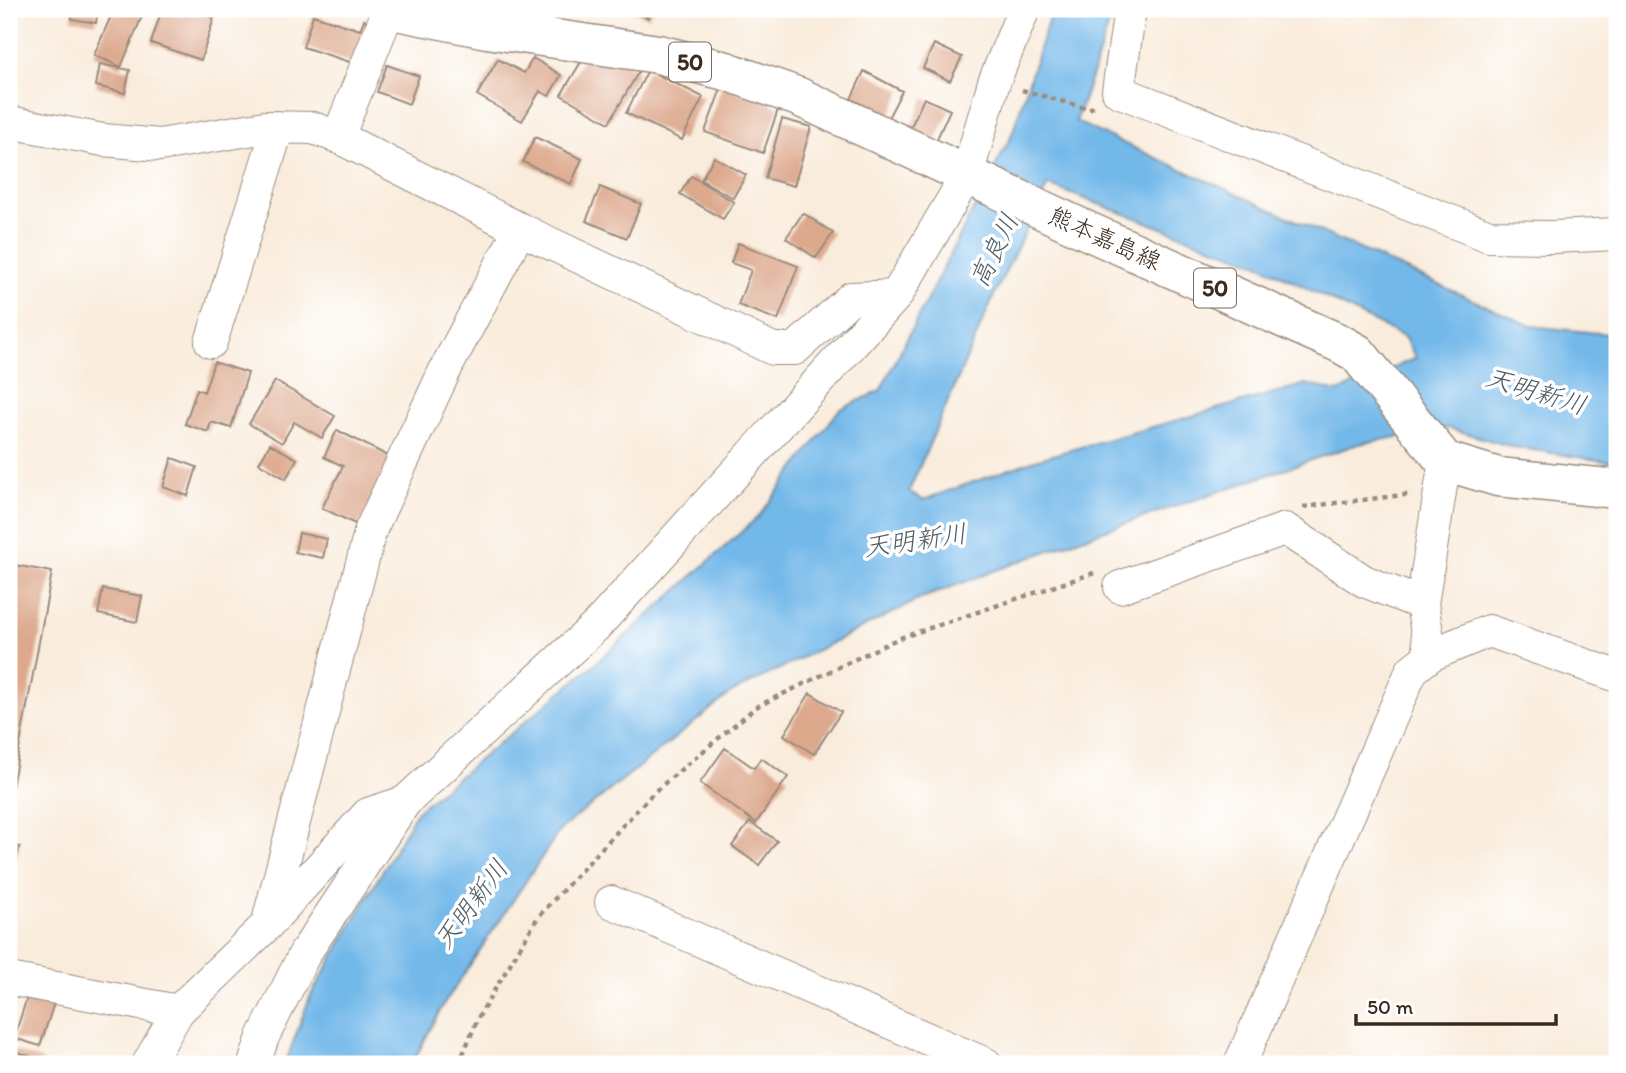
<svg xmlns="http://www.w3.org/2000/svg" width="1626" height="1073" font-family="Itim,'Klee One',sans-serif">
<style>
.water{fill:#72b8e9;stroke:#567184;stroke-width:2;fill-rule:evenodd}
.building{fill:#dda98d}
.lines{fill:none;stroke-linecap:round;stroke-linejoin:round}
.minor-casing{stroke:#9a8b7d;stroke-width:34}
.primary-casing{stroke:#9a8b7d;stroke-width:41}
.path{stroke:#9a8b7d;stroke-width:4.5;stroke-dasharray:5 5;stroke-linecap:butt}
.minor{stroke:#fff;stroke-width:32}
.primary{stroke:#fff;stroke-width:38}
.labels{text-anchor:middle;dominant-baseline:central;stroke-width:7;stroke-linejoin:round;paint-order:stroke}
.shield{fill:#fff;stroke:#766a62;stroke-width:2}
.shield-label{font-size:23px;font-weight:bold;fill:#3b2a1e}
.street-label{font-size:24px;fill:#3b2a1e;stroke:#fff}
.water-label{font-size:26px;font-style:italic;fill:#4e5c65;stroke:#fff}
</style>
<rect width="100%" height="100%" fill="#fff"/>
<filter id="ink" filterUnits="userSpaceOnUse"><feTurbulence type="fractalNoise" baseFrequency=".0143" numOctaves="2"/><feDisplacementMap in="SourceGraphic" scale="14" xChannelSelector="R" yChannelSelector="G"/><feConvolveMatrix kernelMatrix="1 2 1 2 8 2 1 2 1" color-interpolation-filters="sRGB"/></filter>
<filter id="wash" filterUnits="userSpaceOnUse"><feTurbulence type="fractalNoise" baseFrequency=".00686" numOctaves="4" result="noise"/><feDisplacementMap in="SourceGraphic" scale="28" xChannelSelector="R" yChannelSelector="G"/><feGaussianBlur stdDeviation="1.57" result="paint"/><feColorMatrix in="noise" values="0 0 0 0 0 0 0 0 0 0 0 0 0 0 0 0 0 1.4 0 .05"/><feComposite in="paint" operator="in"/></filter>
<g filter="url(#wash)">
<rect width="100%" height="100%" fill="#f9ecdc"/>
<path class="water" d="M 1052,9 L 1114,9 L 1076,122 L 1531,326 L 1617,335 L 1617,463 L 1513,447 L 1448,428 L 1358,444 L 1082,538 L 922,598 L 731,693 L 560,830 L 442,1007 L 412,1064 L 285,1064 L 310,997 L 417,811 L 596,663 L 759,516 L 839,410 L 880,391 L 1012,134 ZM 1048,185 L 1261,265 L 1404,337 L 1416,358 L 1338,392 L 1306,384 L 1038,459 L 923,500 L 909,491 L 995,293 Z"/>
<g id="blocks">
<path class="building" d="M 73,9 L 98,9 L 96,23 L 72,19 Z
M 114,9 L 129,9 L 143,14 L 121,67 L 94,55 Z
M 162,9 L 185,9 L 214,18 L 201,60 L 151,43 Z
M 630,9 L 653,9 L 648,18 Z
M 313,15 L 360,30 L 364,20 L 378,24 L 353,63 L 303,47 Z
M 934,44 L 962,57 L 950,81 L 923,68 Z
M 587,52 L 621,62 L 639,71 L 609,123 L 561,95 Z
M 533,58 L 561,75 L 549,96 L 540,91 L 522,121 L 477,95 L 498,59 L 524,73 Z
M 100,64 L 130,70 L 125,93 L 96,86 Z
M 387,65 L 419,76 L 409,104 L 377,92 Z
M 648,70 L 703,97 L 682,140 L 626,113 Z
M 864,71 L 902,91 L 888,118 L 851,99 Z
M 722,86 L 779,107 L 763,153 L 705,132 Z
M 924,98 L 950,110 L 936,141 L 910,129 Z
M 782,119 L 811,127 L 794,186 L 765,178 Z
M 535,137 L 582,159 L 571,184 L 523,162 Z
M 714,157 L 746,175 L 733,198 L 701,180 Z
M 691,176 L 734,202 L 723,219 L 680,194 Z
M 600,187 L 641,204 L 627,238 L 586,221 Z
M 803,213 L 833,233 L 816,258 L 786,238 Z
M 738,243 L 798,266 L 778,320 L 738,305 L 751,270 L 731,263 Z
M 214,362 L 248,373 L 231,428 L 211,422 L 208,432 L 185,424 L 197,389 L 204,392 Z
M 275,381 L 335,416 L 322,438 L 294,422 L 282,443 L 249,424 Z
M 337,430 L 392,458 L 359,526 L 322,508 L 343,466 L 324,457 Z
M 270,444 L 297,459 L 286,479 L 259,463 Z
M 172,458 L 197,467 L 188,496 L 163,487 Z
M 299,533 L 327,539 L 323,558 L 295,552 Z
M 9,564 L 52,572 L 10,798 L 9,798 Z
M 103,589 L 142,596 L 137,622 L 98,614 Z
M 810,693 L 841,712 L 814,754 L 784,735 Z
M 725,748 L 754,768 L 761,758 L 788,777 L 756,823 L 700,783 Z
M 750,822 L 777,841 L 759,865 L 732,846 Z
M 9,844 L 20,847 L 9,880 Z
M 29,991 L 55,1000 L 40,1046 L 14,1038 Z
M 9,1049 L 44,1061 L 43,1064 L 9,1064 Z"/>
</g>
</g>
<g filter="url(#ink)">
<use href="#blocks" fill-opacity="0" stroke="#9a8b7d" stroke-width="2"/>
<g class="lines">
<g class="minor-casing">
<path id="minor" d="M 1130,9 L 1118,91 L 1489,236 L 1553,237 L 1617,234
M 9,122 L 103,140 L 160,145 L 265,127 L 313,128 L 338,137
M 520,229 L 773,349 L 795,349 L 851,298 L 896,296
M 211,342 L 278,127
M 1120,587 L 1285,529 L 1364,581 L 1422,604
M 1431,655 L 1489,631 L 1617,676
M 611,902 L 986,1064
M 267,925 L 371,529 L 447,366 L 520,229 L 338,137 L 389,9
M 9,979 L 178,1011
M 148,1064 L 178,1011 L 267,925 L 368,814 L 405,802
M 254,1064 L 263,1037 L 305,953 L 405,802 L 596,626 L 896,296 L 967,175 L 994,82 L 1024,9
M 1240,1064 L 1412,670 L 1431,655 L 1422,604 L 1445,461"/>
</g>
<g class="primary-casing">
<path id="primary" d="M 387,9 L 487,29 L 658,54 L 726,71 L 799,97 L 1092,233 L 1339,343 L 1357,353 L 1445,461 L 1498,477 L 1617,489"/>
</g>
<path class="path" d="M 1022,90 L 1089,109 L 1097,105
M 1303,507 L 1412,494
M 459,1064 L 478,1018 L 538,917 L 653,793 L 756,707 L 897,639 L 1094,573"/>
<use href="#minor" class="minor"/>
<use href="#primary" class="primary"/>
</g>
</g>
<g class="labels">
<g class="shield">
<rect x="669" y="42.5" width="42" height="39" rx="5"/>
<rect x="1194" y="268.5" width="42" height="39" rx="5"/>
</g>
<g class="shield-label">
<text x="690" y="62">50</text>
<text x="1215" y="288">50</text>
</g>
<g class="street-label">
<text transform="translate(1105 238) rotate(24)">熊本嘉島線</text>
</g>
<g class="water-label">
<text transform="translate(994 250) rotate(-64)">高良川</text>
<text transform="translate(1536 391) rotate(17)">天明新川</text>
<text transform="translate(915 540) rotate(-8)">天明新川</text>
<text transform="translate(471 904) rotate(-53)">天明新川</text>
</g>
</g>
<rect width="1626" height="1073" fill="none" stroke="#fff" stroke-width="35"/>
<path d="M1356 1014v10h200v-10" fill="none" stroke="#3b2a1e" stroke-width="3.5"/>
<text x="1367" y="1014" font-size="21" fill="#3b2a1e" stroke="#ffffff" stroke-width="5" paint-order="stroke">50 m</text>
</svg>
